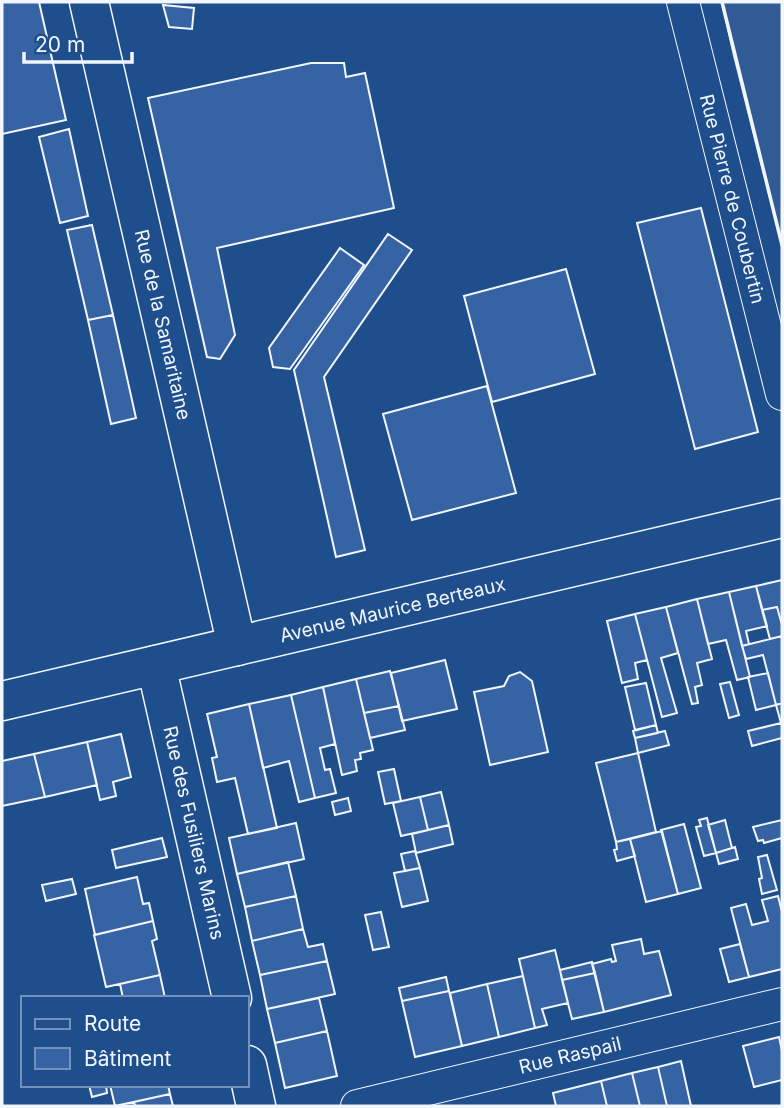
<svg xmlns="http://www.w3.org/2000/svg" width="784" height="1108" font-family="Inter,sans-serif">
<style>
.built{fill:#305b95;stroke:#a8bbd7;stroke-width:2}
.building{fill:#3563a3;stroke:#f2f6ff;stroke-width:2}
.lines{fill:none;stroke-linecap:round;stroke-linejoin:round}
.street-casing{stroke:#f2f6ff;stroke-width:34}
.secondary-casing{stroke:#f2f6ff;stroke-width:41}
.street{stroke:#1f4e8c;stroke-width:32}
.secondary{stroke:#1f4e8c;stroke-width:38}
.wall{stroke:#f2f6ff;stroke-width:3.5}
.labels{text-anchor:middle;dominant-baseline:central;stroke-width:5;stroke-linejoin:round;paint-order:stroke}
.street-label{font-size:19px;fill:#f2f6ff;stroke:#1f4e8c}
</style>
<rect width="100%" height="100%" fill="#1f4e8c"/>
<path class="built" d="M 722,2 L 782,2 L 782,245 L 734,56 Z"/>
<path class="building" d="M 2,2 L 39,2 L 66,120 L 2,134 Z
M 163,5 L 194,8 L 192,29 L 169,27 Z
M 311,63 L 344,63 L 346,77 L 365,73 L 394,208 L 217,248 L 235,335 L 220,359 L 207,357 L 148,98 Z
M 69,129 L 88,216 L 60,223 L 39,137 Z
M 701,208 L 758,432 L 695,449 L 637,223 Z
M 92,225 L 113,315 L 88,320 L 67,230 Z
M 388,234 L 412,250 L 324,377 L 365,550 L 336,557 L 294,370 Z
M 340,248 L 364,265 L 290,369 L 273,367 L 269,348 Z
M 566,269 L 595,374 L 492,402 L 464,296 Z
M 113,315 L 136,418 L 111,424 L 88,320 Z
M 487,386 L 516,493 L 412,520 L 383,414 Z
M 782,580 L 782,625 L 777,607 L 762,610 L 756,586 Z
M 756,586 L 767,626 L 746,631 L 749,644 L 742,646 L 729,592 Z
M 729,592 L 750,677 L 737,680 L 726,640 L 708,644 L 697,599 Z
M 697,599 L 712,659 L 697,663 L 702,685 L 695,687 L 698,703 L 692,704 L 666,607 Z
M 666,607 L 678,653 L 661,658 L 677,713 L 662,717 L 635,614 Z
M 777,607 L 782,625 L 782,636 L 770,639 L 762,610 Z
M 635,614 L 647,660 L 635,663 L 638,679 L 622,683 L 607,621 Z
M 782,636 L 782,703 L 776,705 L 763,655 L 746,659 L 742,646 Z
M 445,660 L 457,709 L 402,721 L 391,673 Z
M 390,671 L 399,706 L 364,713 L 356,679 Z
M 520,672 L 532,681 L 548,752 L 490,765 L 474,692 L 504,686 L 509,676 Z
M 768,673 L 776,705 L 756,710 L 748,677 Z
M 356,679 L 373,750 L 360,753 L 361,759 L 355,760 L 357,771 L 342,775 L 323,687 Z
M 730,682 L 739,715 L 729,718 L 720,684 Z
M 646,683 L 656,725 L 635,730 L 625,687 Z
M 323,687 L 335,744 L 320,748 L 325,770 L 330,769 L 336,793 L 315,798 L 291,695 Z
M 291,695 L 315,798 L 299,802 L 289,761 L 263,768 L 249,704 Z
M 782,703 L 782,738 L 752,746 L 748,731 L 781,723 L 776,705 Z
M 249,704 L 277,828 L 248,834 L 235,778 L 217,782 L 212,758 L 217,757 L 207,714 Z
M 399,706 L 405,730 L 370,738 L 364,713 Z
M 656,725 L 658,733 L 635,738 L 633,731 Z
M 665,731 L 669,745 L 638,753 L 635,738 Z
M 121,734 L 131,777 L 113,782 L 116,796 L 100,800 L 87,742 Z
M 87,742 L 97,785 L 45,797 L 34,754 Z
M 638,753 L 656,832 L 616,842 L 596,763 Z
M 34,754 L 45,797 L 2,806 L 2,761 Z
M 394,769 L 401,801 L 385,804 L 378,772 Z
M 441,792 L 449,825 L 428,830 L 420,797 Z
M 420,797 L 428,830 L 401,836 L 393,803 Z
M 348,798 L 351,811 L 335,815 L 332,802 Z
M 707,818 L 716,853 L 704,856 L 696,827 L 701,826 L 699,820 Z
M 725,820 L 732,848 L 716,853 L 708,825 Z
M 782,820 L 782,838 L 764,843 L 763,840 L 758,841 L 753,827 Z
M 296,823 L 304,859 L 237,874 L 229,838 Z
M 684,824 L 701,888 L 678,894 L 661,830 Z
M 449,825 L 453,844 L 416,853 L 412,834 Z
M 662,831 L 678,894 L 646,902 L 630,839 Z
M 162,838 L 167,857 L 116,868 L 112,850 Z
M 630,839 L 635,856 L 617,861 L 614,850 L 617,849 L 616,842 Z
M 735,847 L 738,859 L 719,864 L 716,853 Z
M 415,851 L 420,868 L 405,871 L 401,854 Z
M 767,855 L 777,890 L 762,894 L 759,879 L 762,878 L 758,857 Z
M 288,862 L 296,896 L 245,907 L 237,874 Z
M 420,868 L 428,901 L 402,907 L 394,873 Z
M 137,877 L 143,904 L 149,903 L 153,921 L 95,935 L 85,889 Z
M 72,879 L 76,894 L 46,901 L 42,885 Z
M 296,896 L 303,929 L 252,941 L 245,907 Z
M 778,896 L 782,912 L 782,969 L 749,977 L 731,908 L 746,904 L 752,925 L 768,921 L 762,900 Z
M 381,912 L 389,947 L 373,950 L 365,915 Z
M 153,921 L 157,939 L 152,941 L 160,975 L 106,987 L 94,935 Z
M 303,929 L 308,947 L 323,944 L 327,961 L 260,975 L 252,941 Z
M 641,939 L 644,954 L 659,951 L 671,995 L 604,1012 L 592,964 L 611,959 L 612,962 L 616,961 L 612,945 Z
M 740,944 L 749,977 L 729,982 L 720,949 Z
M 555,950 L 568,1003 L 542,1009 L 547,1025 L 535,1028 L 519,959 Z
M 327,961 L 335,994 L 267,1009 L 260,975 Z
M 592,962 L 595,973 L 562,980 L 560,970 Z
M 595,973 L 604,1012 L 572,1019 L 562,980 Z
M 160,975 L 165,998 L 123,998 L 120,984 Z
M 523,976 L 535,1028 L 499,1037 L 487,984 Z
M 446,977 L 449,991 L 402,1001 L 399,988 Z
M 487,984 L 499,1037 L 462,1046 L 450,993 Z
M 449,991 L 462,1046 L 415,1057 L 402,1001 Z
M 319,998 L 327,1031 L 275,1043 L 267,1009 Z
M 327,1031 L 337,1076 L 285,1088 L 275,1043 Z
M 779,1037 L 782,1051 L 782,1080 L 754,1087 L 743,1046 Z
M 681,1061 L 691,1106 L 667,1106 L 658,1067 Z
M 658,1067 L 667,1106 L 640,1106 L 632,1073 Z
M 632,1073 L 640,1106 L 607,1106 L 601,1081 Z
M 601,1081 L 607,1106 L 556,1106 L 553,1093 Z
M 89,1085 L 106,1085 L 107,1093 L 92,1097 Z
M 110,1085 L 168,1085 L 170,1094 L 115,1106 Z
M 170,1094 L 173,1106 L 135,1106 L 134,1102 Z"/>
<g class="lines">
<g class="street-casing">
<g id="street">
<path id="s1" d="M 683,2 L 782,394"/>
<path id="s2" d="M 357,1106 L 782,1004"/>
</g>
</g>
<g class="secondary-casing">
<g id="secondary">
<path id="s3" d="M 89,2 L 237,646"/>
<path id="s4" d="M 156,665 L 232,998"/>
<path id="s5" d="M 2,701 L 782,518"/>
<path d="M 247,1065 L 256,1106"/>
</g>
</g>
<use href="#street" class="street"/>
<use href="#secondary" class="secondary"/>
<path class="wall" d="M 722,2 L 782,245"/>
</g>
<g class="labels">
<g class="street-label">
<text stroke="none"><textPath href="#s1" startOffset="203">Rue Pierre de Coubertin</textPath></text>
<text stroke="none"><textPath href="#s3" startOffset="331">Rue de la Samaritaine</textPath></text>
<text stroke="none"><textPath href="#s5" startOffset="401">Avenue Maurice Berteaux</textPath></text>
<text stroke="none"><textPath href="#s4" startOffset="172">Rue des Fusiliers Marins</textPath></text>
<text stroke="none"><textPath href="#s2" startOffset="219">Rue Raspail</textPath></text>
</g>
</g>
<rect width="784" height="1108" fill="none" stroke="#f2f6ff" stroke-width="7"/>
<rect x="21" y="996" width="228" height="91" fill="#1f4e8c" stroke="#7391ba" stroke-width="2"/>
<rect x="35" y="1019" width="35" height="10" fill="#1f4e8c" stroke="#7391ba" stroke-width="2"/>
<text x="84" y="1031" font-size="21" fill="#f2f6ff">Route</text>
<rect x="35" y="1048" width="35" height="21" fill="#3563a3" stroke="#7391ba" stroke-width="2"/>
<text x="84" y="1066" font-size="21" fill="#f2f6ff">Bâtiment</text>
<path d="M24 52v10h108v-10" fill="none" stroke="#f2f6ff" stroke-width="3.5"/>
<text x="35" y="52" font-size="21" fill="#f2f6ff" stroke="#1f4e8c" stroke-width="5" paint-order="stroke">20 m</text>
</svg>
